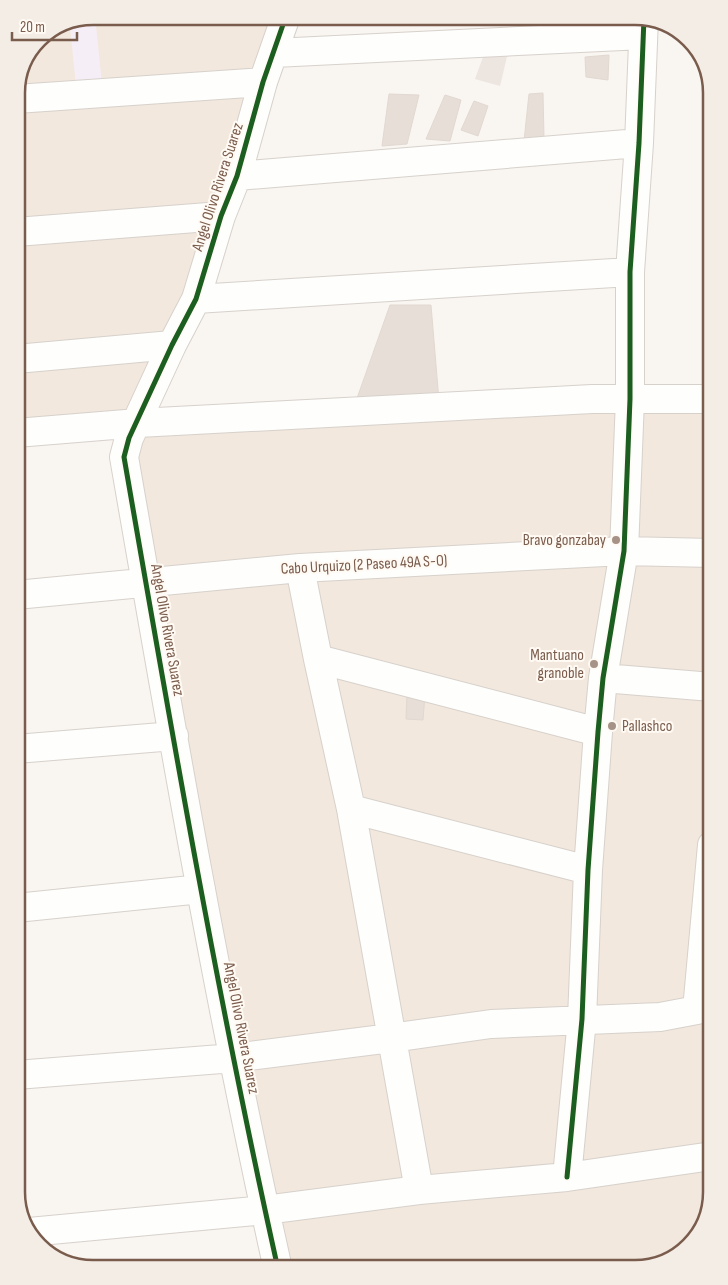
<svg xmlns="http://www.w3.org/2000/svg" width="728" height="1285" font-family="'Sofia Sans Condensed',sans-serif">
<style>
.residential{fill:#f2e8de}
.industrial{fill:#ede5e0}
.education{fill:#f6eef6}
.building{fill:#e6ded7;stroke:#e2d8d2}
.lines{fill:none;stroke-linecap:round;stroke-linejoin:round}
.minor-casing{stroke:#d7d1cb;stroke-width:30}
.minor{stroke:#fefefd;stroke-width:28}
.cycleway-casing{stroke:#fffaf3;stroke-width:8}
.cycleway{stroke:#1b5e20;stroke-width:5}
.poi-dot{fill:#a69286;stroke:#fffaf3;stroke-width:2}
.labels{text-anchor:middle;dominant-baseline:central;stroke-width:4;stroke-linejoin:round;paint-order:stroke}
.street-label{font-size:16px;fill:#7a5c4d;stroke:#fffaf3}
.poi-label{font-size:16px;fill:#7a5c4d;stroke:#fffaf3;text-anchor:end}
.rim{fill:none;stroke:#7a5c4d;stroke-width:2.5}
</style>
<rect width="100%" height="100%" fill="#f9f5f0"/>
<path class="residential" d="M 93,16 L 281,16 L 191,297 L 129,415 L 16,423 L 16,88 L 39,38 Z
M 712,404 L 712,1192 L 699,1234 L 669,1261 L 635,1269 L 284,1269 L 132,458 L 141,433 Z"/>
<path class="industrial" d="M 487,46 L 508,52 L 500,86 L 475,79 Z"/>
<path class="education" d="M 93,16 L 95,16 L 102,84 L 76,87 L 70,26 Z"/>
<path class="building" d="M 609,55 L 608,80 L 586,77 L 585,57 Z
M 543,93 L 544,139 L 524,141 L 529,94 Z
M 389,94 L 419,95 L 407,144 L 382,146 Z
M 445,95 L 461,100 L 450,141 L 426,139 Z
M 474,101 L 488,106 L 478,136 L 461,130 Z
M 390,305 L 431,305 L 439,401 L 355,404 Z
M 407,693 L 425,694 L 423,720 L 406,719 Z"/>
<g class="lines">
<g class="minor-casing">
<path id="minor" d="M 274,53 L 643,35
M 16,99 L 263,82
M 237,176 L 639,143
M 16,232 L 221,216
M 196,299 L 630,272
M 16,359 L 172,345
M 16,433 L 138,423 L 592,399 L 712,399
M 300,568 L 318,659 L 351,809 L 419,1190
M 16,595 L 300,568 L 624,551 L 712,553
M 318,659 L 598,732
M 603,678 L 712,687
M 16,749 L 174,736
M 351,809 L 588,870
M 16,908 L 201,889
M 697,1010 L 712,845
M 16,1075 L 234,1058 L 391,1038 L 491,1024 L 660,1017 L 697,1010 L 712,1005
M 567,1177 L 582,1019 L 588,870 L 598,732 L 603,678 L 624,551 L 630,399 L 630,272 L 639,143 L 644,18
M 29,1232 L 265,1210 L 419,1190 L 567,1177 L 712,1156
M 278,1269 C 218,1000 171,728 124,457 L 129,438 L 172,345 L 196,299 L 221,216 L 237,176 L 263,82 L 286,16"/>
</g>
<use href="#minor" class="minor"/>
<g class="cycleway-casing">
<path id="cycleway" d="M 567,1177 L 582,1019 L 588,870 L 598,732 L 603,678 L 624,551 L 630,399 L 630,272 L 639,143 L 644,18
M 278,1269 C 218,1000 171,728 124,457 L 129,438 L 172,345 L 196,299 L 221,216 L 237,176 L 263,82 L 286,16"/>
</g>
<use href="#cycleway" class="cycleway"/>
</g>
<g class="poi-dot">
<circle cx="616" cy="540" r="5"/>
<circle cx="594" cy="664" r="5"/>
<circle cx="612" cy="726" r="5"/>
</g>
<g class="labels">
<g class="street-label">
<text transform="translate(218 187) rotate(-72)">Angel Olivo Rivera Suarez</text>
<text transform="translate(364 565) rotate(-3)">Cabo Urquizo (2 Paseo 49A S-O)</text>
<text transform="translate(167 630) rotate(80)">Angel Olivo Rivera Suarez</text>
<text transform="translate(241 1028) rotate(79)">Angel Olivo Rivera Suarez</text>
</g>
<g class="poi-label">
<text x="606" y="540">Bravo gonzabay</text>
<text x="584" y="655">Mantuano<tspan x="584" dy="18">granoble</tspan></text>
<text x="622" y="726" text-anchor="start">Pallashco</text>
</g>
</g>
<path d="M0 0H728V1285H0ZM93 25H635A68 68 0 0 1 703 93V1192A68 68 0 0 1 635 1260H93A68 68 0 0 1 25 1192V93A68 68 0 0 1 93 25Z" fill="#f4ede6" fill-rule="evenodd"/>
<path class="rim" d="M93 25H635A68 68 0 0 1 703 93V1192A68 68 0 0 1 635 1260H93A68 68 0 0 1 25 1192V93A68 68 0 0 1 93 25Z"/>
<path d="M12 32v8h65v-8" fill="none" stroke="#7a5c4d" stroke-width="2.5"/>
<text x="20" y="32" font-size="15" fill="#7a5c4d" stroke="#fffaf3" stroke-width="4" paint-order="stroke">20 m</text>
</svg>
